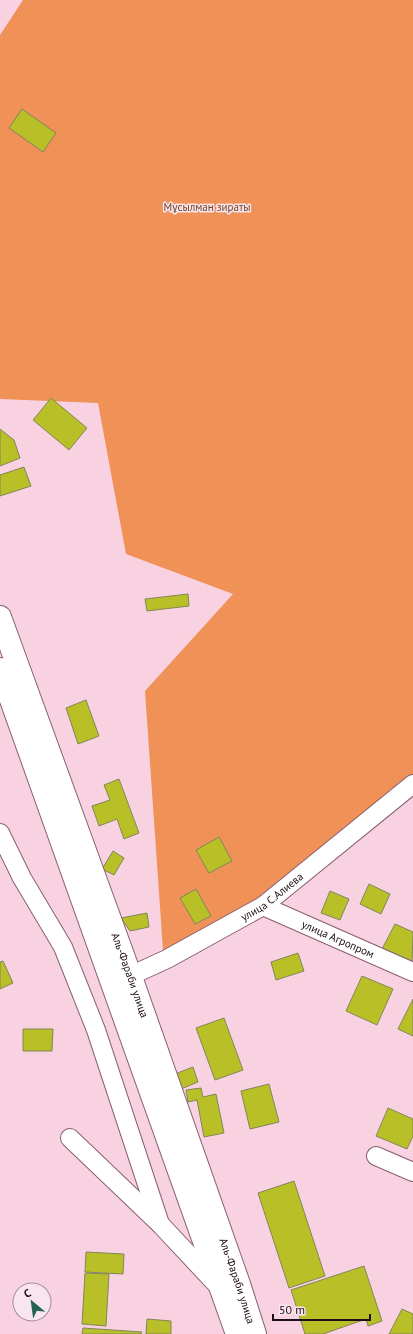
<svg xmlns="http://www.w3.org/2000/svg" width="413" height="1334" font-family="'PT Sans',sans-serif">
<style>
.green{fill:#f09257}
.building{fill:#b9bf26;stroke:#82855b}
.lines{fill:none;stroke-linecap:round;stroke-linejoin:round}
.minor-casing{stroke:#895f71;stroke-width:20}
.major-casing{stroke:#895f71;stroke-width:24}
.minor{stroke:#fff;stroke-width:18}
.major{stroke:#fff;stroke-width:22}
.labels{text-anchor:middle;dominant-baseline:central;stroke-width:3;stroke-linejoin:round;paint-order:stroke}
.park-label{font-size:11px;fill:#714326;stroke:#f9e5ed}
.street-label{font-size:11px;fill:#1e0e15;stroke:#f9e5ed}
</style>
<rect width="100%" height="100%" fill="#f9d2e2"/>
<path class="green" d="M 23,0 L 413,0 L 413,784 L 263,906 L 164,965 L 145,691 L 233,594 L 126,554 L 98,403 L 0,399 L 0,35 Z"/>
<path class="building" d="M 22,109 L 56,133 L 43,152 L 9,128 Z
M 51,398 L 87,428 L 69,450 L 33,420 Z
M 0,429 L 14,440 L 20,458 L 0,466 Z
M 24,467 L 31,486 L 0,496 L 0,475 Z
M 188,594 L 189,606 L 147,611 L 145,599 Z
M 86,700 L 99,736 L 78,744 L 66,708 Z
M 119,779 L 139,833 L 124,839 L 117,819 L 99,826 L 92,806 L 110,800 L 104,785 Z
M 219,837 L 232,861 L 209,873 L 196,850 Z
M 113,851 L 124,858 L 114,875 L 102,869 Z
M 369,884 L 390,894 L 381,914 L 360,904 Z
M 196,889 L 211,916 L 195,924 L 180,898 Z
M 330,891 L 349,899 L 340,920 L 321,913 Z
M 147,913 L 149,927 L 130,931 L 121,918 Z
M 395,924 L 413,932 L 412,963 L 382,949 Z
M 298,953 L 304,971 L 276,980 L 271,962 Z
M 3,961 L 13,983 L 0,989 L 0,962 Z
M 362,976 L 393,989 L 377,1025 L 346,1011 Z
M 413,999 L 413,1036 L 398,1029 Z
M 224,1018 L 243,1070 L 215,1080 L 196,1028 Z
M 23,1029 L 53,1029 L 52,1051 L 23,1051 Z
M 193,1067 L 198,1082 L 181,1089 L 175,1074 Z
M 269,1084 L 279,1122 L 250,1129 L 241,1091 Z
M 201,1088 L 203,1097 L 216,1094 L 224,1133 L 204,1137 L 197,1100 L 188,1102 L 186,1090 Z
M 388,1108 L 413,1119 L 413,1136 L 407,1149 L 376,1136 Z
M 294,1181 L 325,1276 L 289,1288 L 258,1193 Z
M 86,1252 L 124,1254 L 123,1274 L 85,1272 Z
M 364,1266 L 382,1321 L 368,1326 L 366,1319 L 323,1334 L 305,1334 L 291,1290 Z
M 85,1273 L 109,1274 L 106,1326 L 82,1324 Z
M 402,1309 L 413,1314 L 413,1334 L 389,1334 Z
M 147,1319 L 171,1321 L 171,1334 L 146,1334 Z
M 83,1328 L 142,1332 L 141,1334 L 82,1334 Z"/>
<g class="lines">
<g class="minor-casing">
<g id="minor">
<path d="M 0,833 L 22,878 L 63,947 L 96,1030 L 160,1224"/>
<path id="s1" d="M 263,906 L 413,972"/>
<path id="s2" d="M 119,981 L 167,959 L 263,906 L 413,784"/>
<path d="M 70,1138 L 160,1224 L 219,1287"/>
<path d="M 376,1156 L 413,1172"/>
</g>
</g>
<g class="major-casing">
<g id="major">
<path id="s3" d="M 0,617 L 131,977 L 239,1284 L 255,1334"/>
<path d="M 0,669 L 237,1334"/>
</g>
</g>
<use href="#minor" class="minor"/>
<use href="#major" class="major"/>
</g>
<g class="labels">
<g class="park-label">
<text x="207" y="207">Мұсылман зираты</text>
</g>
<g class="street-label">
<text stroke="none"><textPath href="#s2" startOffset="175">улица С.Алиева</textPath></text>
<text stroke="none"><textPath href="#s1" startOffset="82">улица Агропром</textPath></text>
<text stroke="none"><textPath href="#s3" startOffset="381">Аль-Фараби улица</textPath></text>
<text stroke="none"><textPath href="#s3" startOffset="705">Аль-Фараби улица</textPath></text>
</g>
</g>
<g transform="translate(32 1302) rotate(331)"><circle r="19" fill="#f9e5ed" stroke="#a18f97"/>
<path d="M0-3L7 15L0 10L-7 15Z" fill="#226352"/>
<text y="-6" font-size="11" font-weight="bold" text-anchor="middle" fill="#1e0e15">С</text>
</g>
<path d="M273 1314v6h97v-6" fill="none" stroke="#1e0e15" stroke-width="2"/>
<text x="279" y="1314" font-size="12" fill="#1e0e15" stroke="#f9e5ed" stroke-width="3" paint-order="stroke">50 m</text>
</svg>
